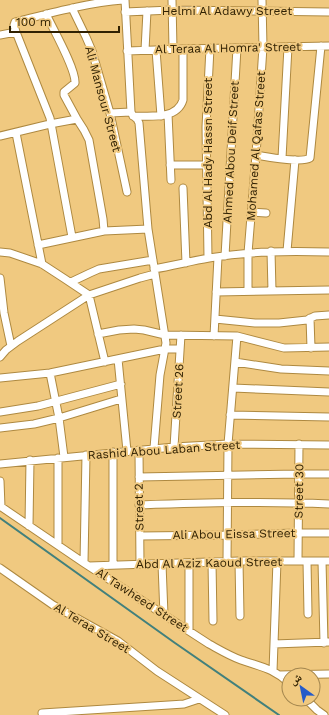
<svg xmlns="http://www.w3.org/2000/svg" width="329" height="715" font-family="'Work Sans','Noto Naskh Arabic',sans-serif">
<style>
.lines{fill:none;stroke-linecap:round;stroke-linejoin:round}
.stream{stroke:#42807c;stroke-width:2}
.street-casing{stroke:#ae8940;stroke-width:9}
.street{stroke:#fff;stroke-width:7}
.labels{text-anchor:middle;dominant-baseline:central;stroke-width:4;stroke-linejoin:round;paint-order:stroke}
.street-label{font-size:12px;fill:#302102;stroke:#f0c980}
</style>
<rect width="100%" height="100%" fill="#f0c980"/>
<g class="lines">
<path class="stream" d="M 0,518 L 175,643 L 279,715"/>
<g class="street-casing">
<path id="street" d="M 125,0 L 131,112 L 133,116
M 172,0 L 173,49
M 72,8 L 86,37 L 92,51 L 110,113 L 127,192
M 125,12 L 172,10 L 329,12
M 16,32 L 50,118 L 72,237
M 0,35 L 16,32 L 14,25 L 15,22 C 51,13 86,3 123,0
M 145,50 L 147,11
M 156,50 L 161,116
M 127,51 L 183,49 L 329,46
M 110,113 L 131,112
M 168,114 L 171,180
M 133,116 L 137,119 L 139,123 L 148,229 L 166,343 L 160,375 L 154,448
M 133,116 C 149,116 177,120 183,100 L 183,49
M 16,133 L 42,264
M 0,136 L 50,124 L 77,119
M 256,155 C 267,157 302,163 310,158 L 321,46
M 282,158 L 288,47
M 170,165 L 206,165
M 183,188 L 186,263
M 252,212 L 266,213
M 104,231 L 148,229
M 38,245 L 104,231 L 103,219 L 89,140 L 84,130 L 77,119 L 64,95 L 64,92 L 75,83 C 76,69 53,29 46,14
M 271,251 L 272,291
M 287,251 L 295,160
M 0,252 L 10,253 L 42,264 L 65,279 L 89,295 L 105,362
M 225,256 L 237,48
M 208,258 L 206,127 L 210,48
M 154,269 C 172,266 191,261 209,258 C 249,251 289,251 329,252
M 0,278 L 4,313 L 11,346
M 71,282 L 90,273 L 99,269 L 153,260
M 248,291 L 248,253 L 256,155 L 263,47 L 262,0
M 216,292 L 329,290
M 310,318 L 311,348
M 215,319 L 255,323 L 279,323 L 307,320 L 315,316 L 329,315
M 98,334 L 119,330 L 134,329 L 144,330 L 165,335 L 237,336 L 284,348 L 329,347
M 214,336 L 218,257
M 0,357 L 6,350 L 18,341 L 89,295 L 140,278 L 155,274
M 118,359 L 127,451
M 235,362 L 281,369 L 329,371
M 50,373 L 59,418 L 64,457
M 0,378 L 50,373 L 165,349 L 180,349
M 233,388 L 329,392
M 0,412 L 38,406 L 121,384
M 230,415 L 329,417
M 0,428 L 34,424 L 59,418 L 121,399
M 174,447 L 181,335
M 139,450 L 140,564
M 113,452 L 113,565
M 0,464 L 174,447 L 228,444 L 329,445
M 139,477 L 299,474 L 329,474
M 0,481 L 1,507
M 139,505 C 203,503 266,501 329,504
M 0,506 L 84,563 L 209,644 C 220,650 230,656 241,660 C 261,667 273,668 289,683
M 29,526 L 30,460
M 140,536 L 228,535 L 298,533 L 329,533
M 58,545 L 58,458
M 239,561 L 240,616
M 298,561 L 299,444
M 307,561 L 308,614
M 322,561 L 324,643
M 212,562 L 213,621
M 227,562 L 228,444 L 237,336
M 84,563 L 86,455
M 162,564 L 164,615
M 89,566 L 239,561 L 329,561
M 0,568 L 53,605 L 118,641 L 157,671 L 225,715
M 189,631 L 189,563
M 274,644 L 329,642
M 273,671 L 277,561
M 279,675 L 329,674
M 306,699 L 317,710 L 324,715
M 42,713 L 169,705 L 184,704 L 199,699"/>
</g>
<use href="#street" class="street"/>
</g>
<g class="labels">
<g class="street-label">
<text x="227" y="11">Helmi Al Adawy Street</text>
<text transform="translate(228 48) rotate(-1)">Al Teraa Al Homra' Street</text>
<text transform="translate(103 99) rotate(75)">Ali Mansour Street</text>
<text transform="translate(256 146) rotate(-86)">Mohamed Al Qafas Street</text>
<text transform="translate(231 152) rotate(-87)">Ahmed Abou Deif Street</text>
<text transform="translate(208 153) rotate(-90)">Abd Al Hady Hassn Street</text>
<text transform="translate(178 391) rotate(-87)">Street 26</text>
<text transform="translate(164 450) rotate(-4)">Rashid Abou Laban Street</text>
<text transform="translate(299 491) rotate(-89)">Street 30</text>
<text transform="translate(139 507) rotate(-91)">Street 2</text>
<text transform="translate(234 534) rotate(-1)">Ali Abou Eissa Street</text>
<text transform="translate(209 563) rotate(-1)">Abd Al Aziz Kaoud Street</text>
<text transform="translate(142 600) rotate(33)">Al Tawheed Street</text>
<text transform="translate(92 628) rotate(31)">Al Teraa Street</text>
</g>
</g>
<g transform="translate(301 687) rotate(327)"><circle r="19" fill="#f0c980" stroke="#a3864e"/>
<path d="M0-3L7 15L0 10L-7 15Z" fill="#255bc9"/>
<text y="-6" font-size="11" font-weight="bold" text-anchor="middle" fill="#302102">ش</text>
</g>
<path d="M10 26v6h109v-6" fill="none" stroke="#302102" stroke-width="2"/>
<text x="16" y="26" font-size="12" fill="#302102" stroke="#f0c980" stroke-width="3" paint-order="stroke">100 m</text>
</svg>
